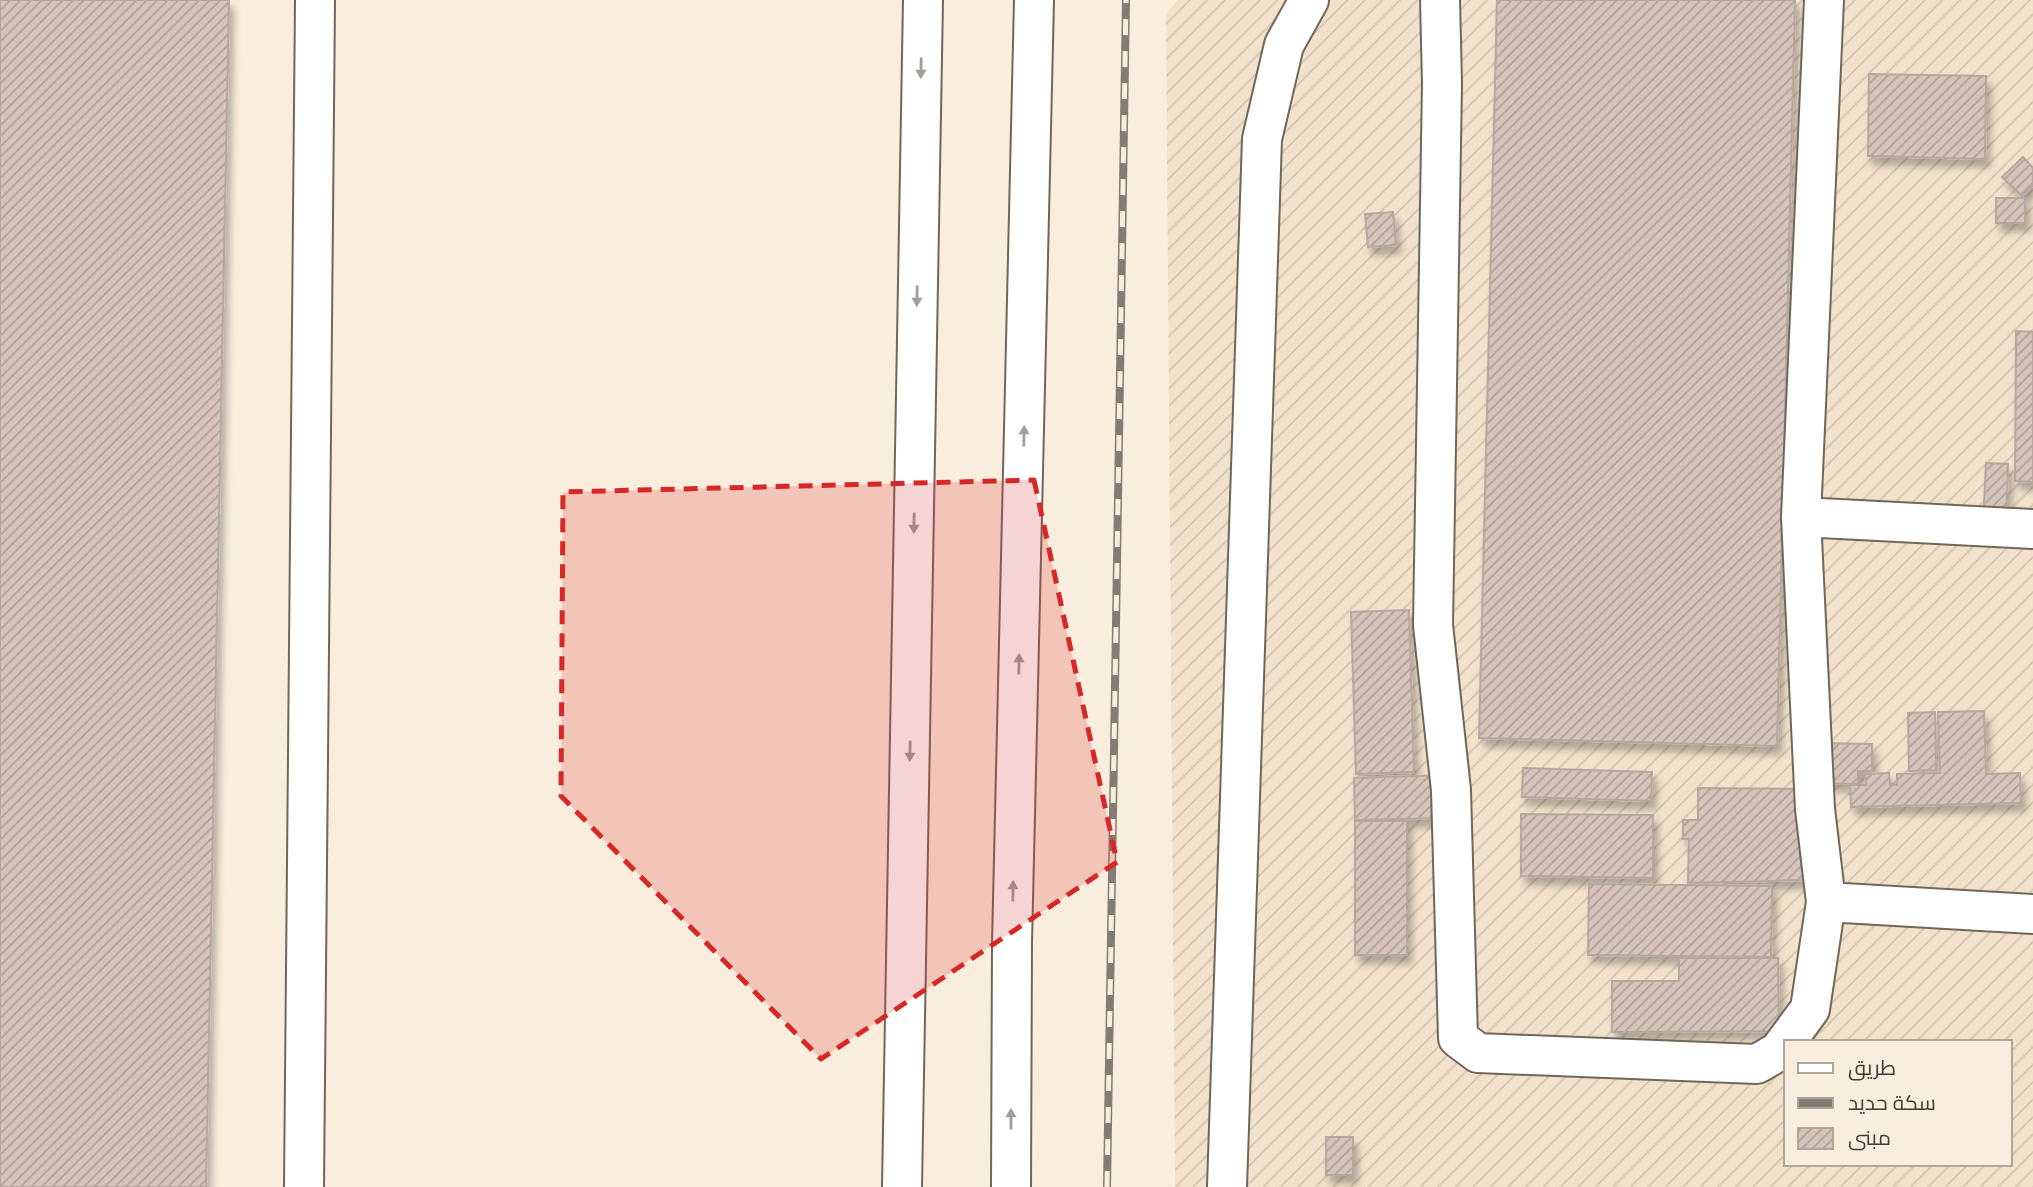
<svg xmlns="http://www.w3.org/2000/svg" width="2033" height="1187" font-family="'Fira Sans Condensed',Cairo,sans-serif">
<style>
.industrial{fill:url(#industrial-furrows);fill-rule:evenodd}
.building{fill:url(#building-hatch);stroke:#b8a79d;stroke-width:2;filter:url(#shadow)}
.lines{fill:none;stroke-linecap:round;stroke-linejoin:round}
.minor-casing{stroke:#716759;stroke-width:42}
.minor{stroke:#fff;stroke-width:38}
.rail-casing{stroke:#837c72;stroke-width:8}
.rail{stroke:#f9eddd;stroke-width:5;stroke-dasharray:16;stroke-linecap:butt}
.oneway{fill:#a09e9a}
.marked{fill:#d62828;fill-opacity:0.2;stroke:#d62828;stroke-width:5;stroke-dasharray:14 9;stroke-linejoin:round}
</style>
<defs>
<pattern id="industrial-furrows" width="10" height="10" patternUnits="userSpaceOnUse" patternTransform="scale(1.75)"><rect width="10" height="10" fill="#f2e2cc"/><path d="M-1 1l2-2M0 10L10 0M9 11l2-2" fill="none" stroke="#d1c3b0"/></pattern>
<pattern id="building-hatch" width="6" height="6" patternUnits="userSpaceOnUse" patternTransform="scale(1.75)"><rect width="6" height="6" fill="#d6c4ba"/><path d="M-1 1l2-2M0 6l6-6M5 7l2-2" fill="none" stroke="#afa098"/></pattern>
<filter id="shadow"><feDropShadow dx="4.5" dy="8" stdDeviation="3.5" flood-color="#0004"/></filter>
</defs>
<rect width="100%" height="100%" fill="#f9eddd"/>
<path class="industrial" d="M 1178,0 L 2033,0 L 2033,1187 L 1175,1187 L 1166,14 ZM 1786,1042 L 2010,1042 L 2010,1164 L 1786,1164 Z"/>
<path class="building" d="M 0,0 L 229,0 L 206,1187 L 0,1187 Z
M 1497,0 L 1795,0 L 1777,746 L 1479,738 Z
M 1869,74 L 1986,76 L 1985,159 L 1868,156 Z
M 2023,157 L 2033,168 L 2033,185 L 2022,196 L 2002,177 Z
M 1996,198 L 2025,198 L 2025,223 L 1996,223 Z
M 1393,212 L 1396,245 L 1368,247 L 1365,214 Z
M 2016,331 L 2033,332 L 2033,482 L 2015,481 Z
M 1986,463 L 2008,464 L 2006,525 L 1983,524 Z
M 1409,610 L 1414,772 L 1356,774 L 1351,612 Z
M 1984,711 L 1986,774 L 2020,773 L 2021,803 L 1851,807 L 1850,785 L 1866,785 L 1865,774 L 1889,773 L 1890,785 L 1897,785 L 1897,774 L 1940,773 L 1938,712 Z
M 1935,712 L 1936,770 L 1909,771 L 1908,713 Z
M 1823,743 L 1872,744 L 1872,771 L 1858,771 L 1858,784 L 1823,783 Z
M 1523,768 L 1652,772 L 1651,801 L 1522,797 Z
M 1446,775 L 1447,818 L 1355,820 L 1354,778 Z
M 1698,788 L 1804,789 L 1804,880 L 1688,883 L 1689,839 L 1683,839 L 1683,820 L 1698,820 Z
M 1521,814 L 1653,815 L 1653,878 L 1521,876 Z
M 1355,821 L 1407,821 L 1407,955 L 1355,955 Z
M 1589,884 L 1772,886 L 1771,957 L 1588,955 Z
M 1679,958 L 1778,958 L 1779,1031 L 1612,1032 L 1612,981 L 1679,981 Z
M 1326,1137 L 1353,1137 L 1353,1175 L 1326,1175 Z"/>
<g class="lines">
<g class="minor-casing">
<path id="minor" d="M 1440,0 L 1442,84 L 1433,625 L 1451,790 L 1458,1038 L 1478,1053 L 1757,1064 L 1779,1051 L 1810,1009 L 1826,902 L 2033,914
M 1824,0 L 1801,517 L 1815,809 L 1826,902
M 1801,517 L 2033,529
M 304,1187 L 315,0
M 902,1187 L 923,0
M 1011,1187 L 1012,943 L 1034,0
M 1227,1187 L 1262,139 L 1284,45 L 1309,0"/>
</g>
<use href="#minor" class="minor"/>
<g class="rail-casing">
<path id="rail" d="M 1107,1187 L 1126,0"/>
</g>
<use href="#rail" class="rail"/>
</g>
<defs><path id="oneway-solid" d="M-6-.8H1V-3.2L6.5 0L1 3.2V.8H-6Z" transform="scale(1.75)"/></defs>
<g class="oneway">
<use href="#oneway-solid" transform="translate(921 68) rotate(91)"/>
<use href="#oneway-solid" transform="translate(917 296) rotate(91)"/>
<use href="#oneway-solid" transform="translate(1024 436) rotate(-89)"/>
<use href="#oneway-solid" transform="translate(914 523) rotate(91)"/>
<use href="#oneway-solid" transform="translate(1019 664) rotate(-89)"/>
<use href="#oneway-solid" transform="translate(910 751) rotate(91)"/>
<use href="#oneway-solid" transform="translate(1013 891) rotate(-89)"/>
<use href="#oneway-solid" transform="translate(1011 1119) rotate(-90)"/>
</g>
<path class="marked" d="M 1034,480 L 1117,862 L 821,1059 L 561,796 L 563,492 Z"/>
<rect x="1784" y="1040" width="228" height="126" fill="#f9eddd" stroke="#afa69a" stroke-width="2"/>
<rect x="1798" y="1063" width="35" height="10" fill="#ffffff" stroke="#afa69a" stroke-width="2"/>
<text x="1848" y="1075" font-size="21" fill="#413c36">طريق</text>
<rect x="1798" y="1098" width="35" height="10" fill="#837c72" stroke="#afa69a" stroke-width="2"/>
<text x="1848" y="1110" font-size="21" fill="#413c36">سكة حديد</text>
<rect x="1798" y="1128" width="35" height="21" fill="url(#building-hatch)" stroke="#afa69a" stroke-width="2"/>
<text x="1848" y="1145" font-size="21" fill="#413c36">مبنى</text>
</svg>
